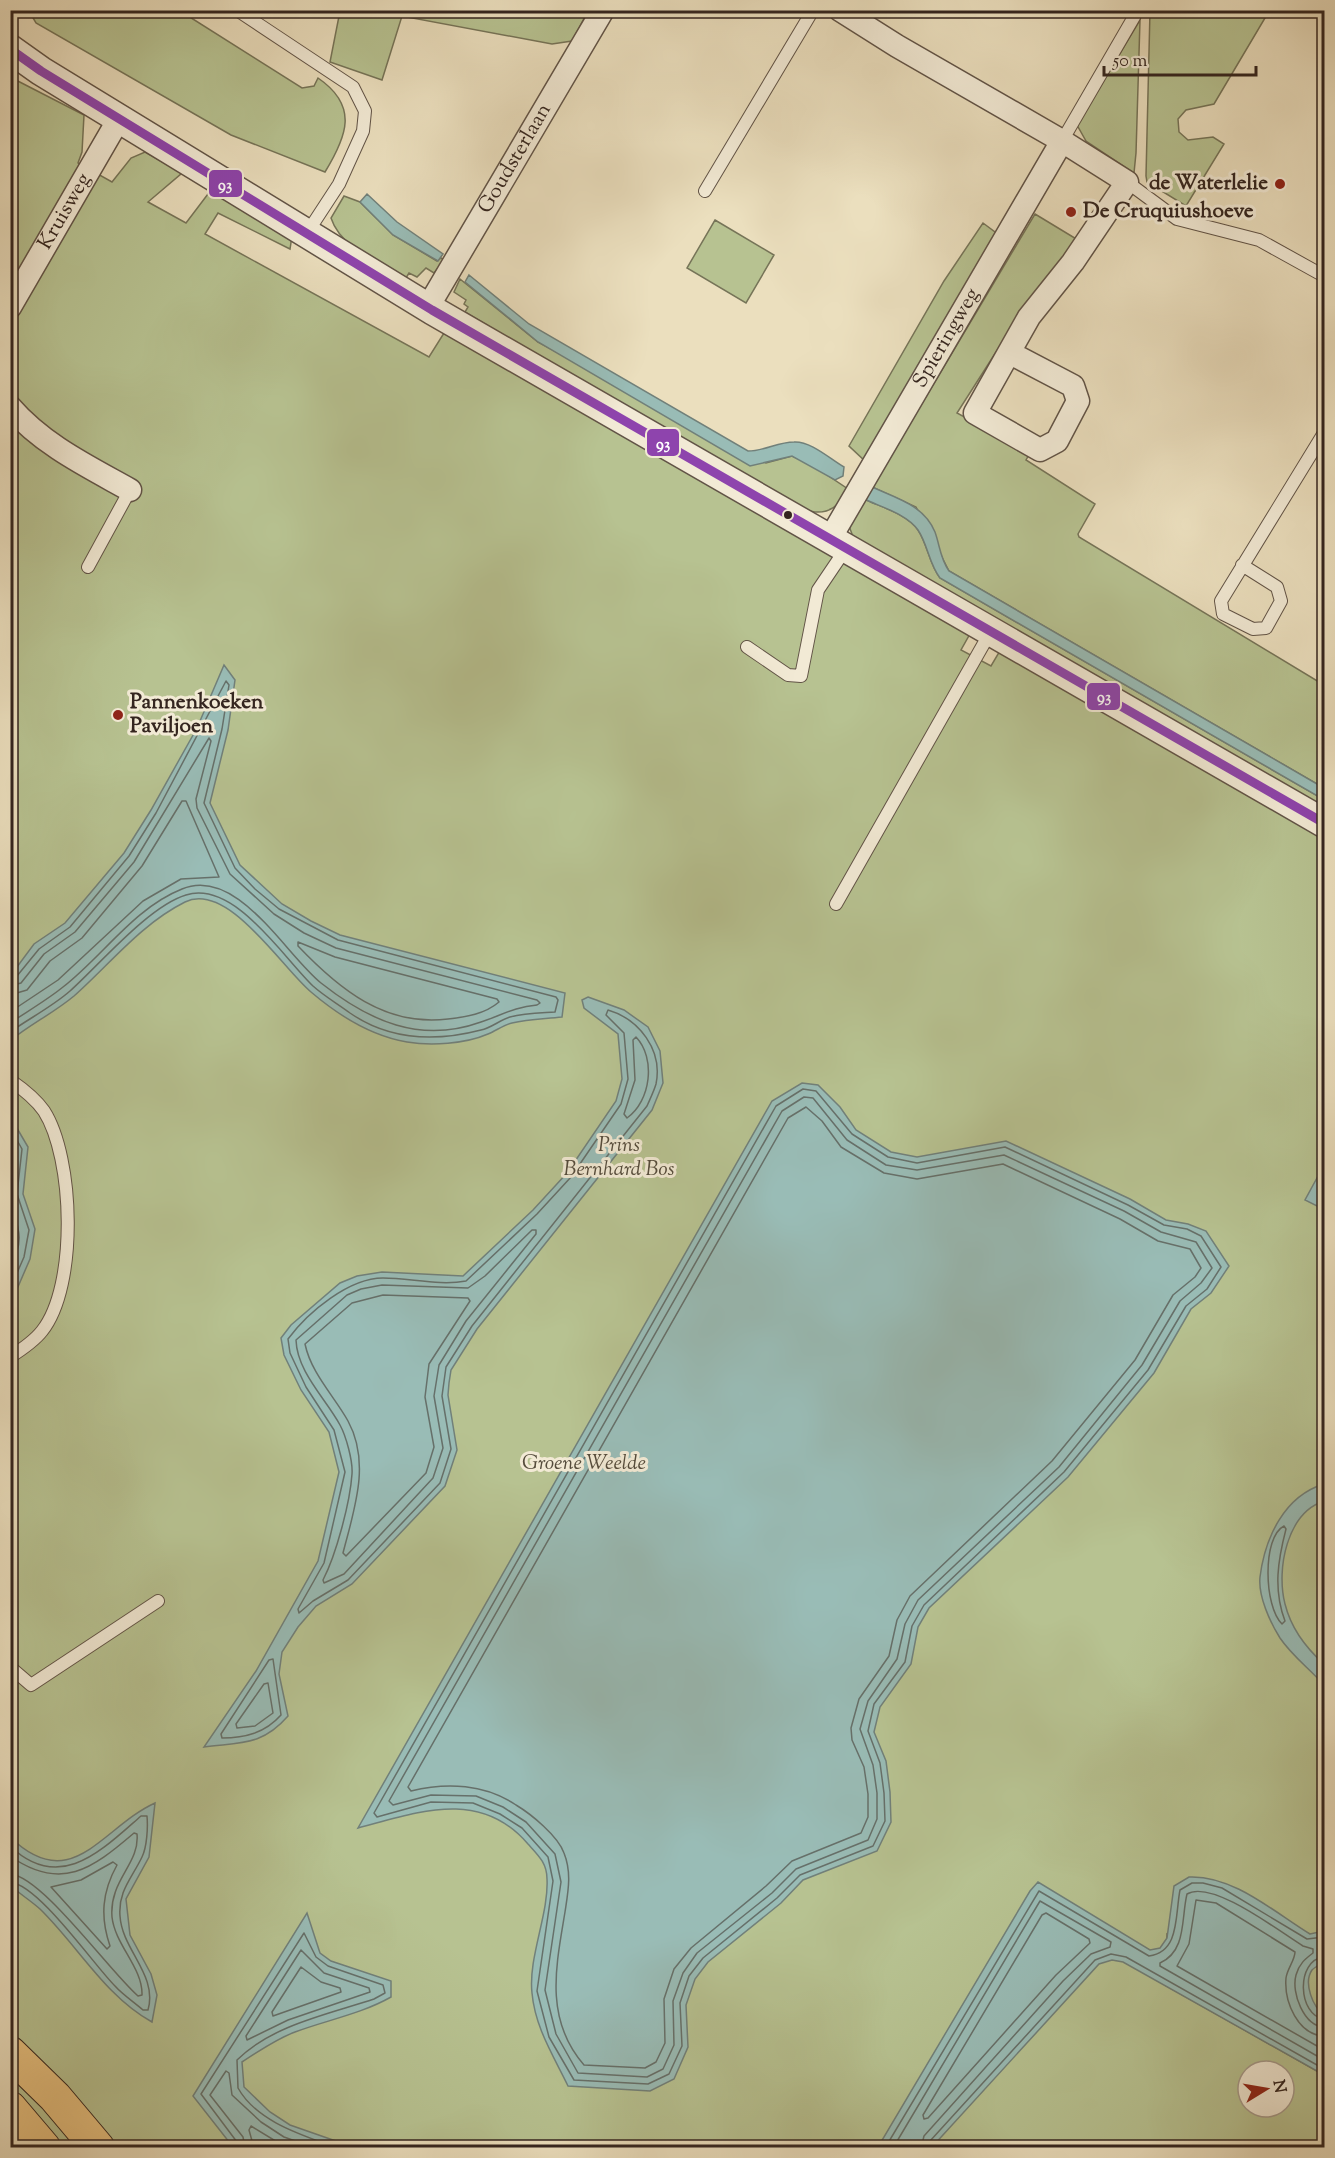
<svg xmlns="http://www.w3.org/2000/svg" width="1335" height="2158" font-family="'Sorts Mill Goudy',serif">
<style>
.green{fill:#b7c291;stroke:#767458;stroke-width:1.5;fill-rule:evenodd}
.water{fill:#99bcb6;stroke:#71807a;stroke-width:1.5}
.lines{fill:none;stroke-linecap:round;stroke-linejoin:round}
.shore{stroke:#66706a;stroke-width:1.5}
.service-casing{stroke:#625447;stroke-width:14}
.minor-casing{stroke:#625447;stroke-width:25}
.tertiary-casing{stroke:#625447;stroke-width:31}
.trunk-casing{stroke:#34251f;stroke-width:35}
.service{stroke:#f2ead5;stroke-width:12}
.minor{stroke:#f2ead5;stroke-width:22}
.tertiary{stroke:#f2ead5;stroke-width:28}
.trunk{stroke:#e6c07f;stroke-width:33}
.bus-1-casing{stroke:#f2ead5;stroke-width:14}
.bus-1{stroke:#8e44ad;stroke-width:9}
.poi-dot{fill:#8f2418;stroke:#f2ead5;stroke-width:2}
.bus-dot{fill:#34251f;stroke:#f2ead5;stroke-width:2}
.labels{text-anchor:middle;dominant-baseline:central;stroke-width:6;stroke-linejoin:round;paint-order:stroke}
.street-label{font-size:21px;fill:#34251f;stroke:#f2ead5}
.poi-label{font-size:21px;font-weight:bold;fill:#34251f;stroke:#f2ead5;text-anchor:start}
.park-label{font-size:21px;font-style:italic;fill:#554c3c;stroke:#f2ead5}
.line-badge{stroke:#f2ead5;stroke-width:2}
.badge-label{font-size:16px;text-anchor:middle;font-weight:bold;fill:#fff}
</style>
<rect width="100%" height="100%" fill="#ebdfbe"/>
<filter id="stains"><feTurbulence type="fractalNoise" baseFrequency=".00333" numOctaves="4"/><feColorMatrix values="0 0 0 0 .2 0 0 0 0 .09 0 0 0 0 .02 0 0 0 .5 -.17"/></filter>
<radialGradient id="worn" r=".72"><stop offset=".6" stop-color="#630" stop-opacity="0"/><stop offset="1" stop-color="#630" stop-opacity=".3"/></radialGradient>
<path class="green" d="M 174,11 L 185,14 L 302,88 L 314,86 L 318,78 C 359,106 347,136 325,172 L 231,135 L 36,23 L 29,11 Z
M 340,11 L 588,11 L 572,41 L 552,44 L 402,16 L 382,80 L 330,62 Z
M 1150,11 L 1252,11 L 1265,18 L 1214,104 L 1186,110 L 1178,119 L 1179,132 L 1188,140 L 1213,137 L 1224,144 L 1186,206 L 1147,182 L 1146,176 Z
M 1140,20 L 1136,153 L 1134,173 L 1086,141 L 1077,125 Z
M 10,77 L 84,115 L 82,152 L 78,163 L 112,182 L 131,158 L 145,152 L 182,173 L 148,202 L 186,223 L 211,190 L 292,236 L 290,249 L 218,213 L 205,234 L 429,357 L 444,333 L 971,632 L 961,650 L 991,666 L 1001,649 L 1324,835 L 1324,2032 L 1167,1934 L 1165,1985 L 1324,2075 L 1324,2147 L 108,2147 L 11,2042 ZM 1248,2071 L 1284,2071 L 1284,2107 L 1248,2107 Z
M 344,196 L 360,202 L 393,235 L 437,261 L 441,258 L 447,262 L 442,269 L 438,268 L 434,273 L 426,268 L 417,277 L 409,273 L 406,278 C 380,262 341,249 331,218 Z
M 1035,214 L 1078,240 L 1030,299 L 957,413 L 1030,453 L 1026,460 L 1095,504 L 1078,534 L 1079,537 L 1324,685 L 1324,788 L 949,571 L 916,507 L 872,487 Z
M 715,220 L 774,255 L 746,303 L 687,268 Z
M 983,223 L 999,235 L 865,461 L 849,446 L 944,281 Z
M 460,279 L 538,342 L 766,463 L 792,456 L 812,465 L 848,489 C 827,534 790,502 759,487 L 465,312 L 468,307 L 464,304 L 466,300 L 454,292 Z
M 864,499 C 881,507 907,514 918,530 C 928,545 929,564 940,578 L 1321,798 L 1324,792 L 1324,812 L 855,542 L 849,526 Z
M 10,2070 L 80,2147 L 56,2147 L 11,2096 Z"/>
<path class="water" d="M 367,194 L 397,222 L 443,254 L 438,261 L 393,235 L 360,202 Z
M 469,275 L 529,324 L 748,451 C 764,451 778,442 794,442 C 811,441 830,459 844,467 L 843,476 L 835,480 L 792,456 L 750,466 L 538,342 L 465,282 Z
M 872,487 C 896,498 924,505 935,532 C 940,546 940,558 949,571 L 1324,788 L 1321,798 L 940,578 C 929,564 928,545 918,530 C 907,514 881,507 864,499 Z
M 224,665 L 235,680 L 228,730 L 210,803 L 240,865 L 282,904 L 311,921 L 340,935 L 565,993 L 562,1017 C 545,1019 529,1019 512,1023 C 503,1025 496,1031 488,1034 C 465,1044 431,1046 407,1042 C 371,1036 338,1015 311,992 C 282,968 228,881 185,902 C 141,924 110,964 74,996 C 55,1012 31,1024 11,1040 L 11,975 L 34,944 L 65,923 L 124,853 L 151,810 L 197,728 Z
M 588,997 L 624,1010 L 648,1027 L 660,1051 L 663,1083 L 652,1110 L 477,1329 L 451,1370 L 449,1383 L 448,1395 L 457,1450 L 445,1486 L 352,1584 L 316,1606 L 298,1627 L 282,1652 L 279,1674 L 288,1716 C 262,1746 241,1742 204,1747 L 256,1671 L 318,1561 L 339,1472 L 329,1432 L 301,1390 L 284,1355 L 281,1338 L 291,1325 L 340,1283 L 357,1276 L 382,1272 L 463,1276 L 533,1210 L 567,1173 L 616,1101 L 622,1079 L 618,1034 L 584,1008 L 582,1000 Z
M 802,1083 L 818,1085 L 840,1107 L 856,1130 L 891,1152 L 917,1157 L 1006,1141 L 1130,1199 L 1166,1220 L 1188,1224 L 1206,1231 L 1229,1266 L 1211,1293 L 1191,1309 L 1154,1373 L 1068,1477 L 929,1608 L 918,1627 L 911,1664 L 880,1707 L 874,1732 L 886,1761 L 890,1792 L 891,1822 L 877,1851 L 803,1880 L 781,1903 L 708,1962 L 695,1979 L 686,2005 L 688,2047 L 674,2079 L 650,2091 L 568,2086 C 553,2055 535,2027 532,1993 C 528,1958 549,1913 547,1879 C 547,1863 538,1855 528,1844 C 480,1788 419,1812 358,1828 L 772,1101 Z
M 11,1118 L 28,1147 L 23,1194 L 35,1229 L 30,1259 L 11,1303 Z
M 1324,1165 L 1324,1196 L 1319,1207 L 1305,1200 Z
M 1324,1484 L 1324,1501 C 1287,1513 1276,1569 1285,1604 C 1291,1628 1306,1648 1324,1664 L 1324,1685 C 1310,1669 1292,1656 1280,1638 C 1270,1622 1258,1596 1260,1577 C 1265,1538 1284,1496 1324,1484 Z
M 155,1803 L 149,1857 L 126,1899 L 130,1935 L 151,1974 L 157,1995 L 152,2022 C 105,1996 78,1946 40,1909 C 31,1901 20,1894 11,1886 L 10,1837 C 72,1897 102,1827 155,1803 Z
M 1189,1877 C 1233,1875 1274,1912 1310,1934 L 1324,1931 L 1324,1961 C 1321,1964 1315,1967 1312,1970 C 1303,1983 1313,2007 1324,2015 L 1324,2075 L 1123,1962 L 1112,1960 L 1099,1964 L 932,2147 L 878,2147 L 1030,1891 L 1038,1882 L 1150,1950 L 1160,1948 L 1167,1938 L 1174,1886 Z
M 307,1913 L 320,1953 L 331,1961 L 391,1981 L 391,1997 C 361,2014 327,2020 295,2032 C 276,2039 259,2051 242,2062 L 244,2087 L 270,2112 L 290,2125 L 353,2147 L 233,2147 L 193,2096 Z"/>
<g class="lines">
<path class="shore" d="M 298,942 L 335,957 L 497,999 L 499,1002 C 485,1014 466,1017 448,1019 C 385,1027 339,989 298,946 Z
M 10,978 L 17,976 L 39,949 L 70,927 L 129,856 L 156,813 L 226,681 L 229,685 L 222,729 L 204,803 L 235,868 L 255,889 L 279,909 L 338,940 L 556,997 L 558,1000 L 555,1012 C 540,1013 525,1013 510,1017 C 500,1020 491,1028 481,1030 C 435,1042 389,1040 350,1013 C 338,1004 324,996 313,986 C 282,956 234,880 186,895 C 149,906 100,964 70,991 C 53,1006 30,1018 10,1032
M 10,986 L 21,983 L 44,954 L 75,932 L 134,862 L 209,738 L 211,741 L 196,799 L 197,808 L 230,874 L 274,914 L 304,933 L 336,948 L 537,1000 L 540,1003 L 537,1005 C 514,1007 502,1015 481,1022 C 420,1044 369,1021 321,983 C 285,954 237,866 182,889 C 134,908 103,956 63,987 C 47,1000 28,1011 10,1023
M 10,995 L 27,990 L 50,961 L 82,938 L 142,866 L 182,801 L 186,801 L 219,877 L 181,879 L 143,901 L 58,980 L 10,1012
M 608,1010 C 639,1019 663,1050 656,1084 C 654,1091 650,1099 647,1106 L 472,1326 L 446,1367 L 442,1396 L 451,1449 L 440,1483 L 348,1580 L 313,1601 L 299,1613 L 298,1609 L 324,1563 L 345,1472 L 334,1430 L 306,1387 L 290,1353 L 288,1339 C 308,1312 349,1278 383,1278 C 410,1278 439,1286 466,1281 L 537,1214 L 571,1177 L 621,1104 L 628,1079 L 624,1033 L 606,1015 Z
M 636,1037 C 656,1058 651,1101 627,1118 L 624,1114 L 635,1080 L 633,1040 Z
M 803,1089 L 816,1091 L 852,1134 L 888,1157 L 917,1163 L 1005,1147 L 1128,1205 L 1164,1225 L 1187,1229 L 1201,1236 L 1221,1267 L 1207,1289 L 1186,1306 L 1148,1370 L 1064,1472 L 924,1605 L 912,1626 L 905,1662 L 874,1704 L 868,1731 L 880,1763 L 884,1793 L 885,1821 L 873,1846 L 800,1875 L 777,1898 L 703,1958 L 689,1976 L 680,2003 L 682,2046 L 669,2074 L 648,2084 L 574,2080 L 549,2037 L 537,1991 L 553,1881 L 548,1857 L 522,1828 L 500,1814 L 473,1803 L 431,1802 L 377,1817 L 374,1813 L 776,1106 Z
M 804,1097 L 813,1098 L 847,1140 L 886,1165 L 917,1170 L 1004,1155 L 1124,1211 L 1161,1232 L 1196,1242 L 1212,1268 L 1201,1283 L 1180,1301 L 1142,1365 L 1059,1467 L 918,1600 L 905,1624 L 897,1659 L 868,1701 L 860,1729 L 873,1765 L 877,1793 L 877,1819 L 868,1840 L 796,1869 L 772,1893 L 697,1953 L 683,1973 L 673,2001 L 674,2045 L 663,2069 L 647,2077 L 578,2073 L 556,2034 L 545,1990 L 561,1882 L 555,1854 L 526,1822 L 503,1807 L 476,1796 L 431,1795 L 393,1805 L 389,1801 L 782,1111 Z
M 806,1107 L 822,1121 L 841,1147 L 884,1173 L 917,1179 L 1003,1164 L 1120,1219 L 1158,1241 L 1190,1249 L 1201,1268 L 1195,1277 L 1173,1295 L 1135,1360 L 1052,1461 L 910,1596 L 897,1620 L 889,1656 L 859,1699 L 851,1728 L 852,1740 L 864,1767 L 868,1794 L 868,1817 L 861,1833 L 792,1861 L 766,1886 L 691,1948 L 674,1969 L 664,1999 L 665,2043 L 656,2062 L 645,2068 L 584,2065 C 544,2019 556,1966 565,1912 C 568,1892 572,1873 564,1853 C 558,1836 531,1814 516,1805 C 485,1784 447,1782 411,1791 L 408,1787 L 788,1118 Z
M 10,1128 L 22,1149 L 17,1194 L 29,1230 L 24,1257 L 10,1289
M 10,1199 C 19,1230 25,1238 10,1270
M 532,1230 L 536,1230 L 536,1234 L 466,1321 L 439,1365 L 434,1396 L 443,1448 L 433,1478 L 344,1574 L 324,1583 L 323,1580 C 336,1555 350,1503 352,1474 C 353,1461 346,1436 340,1425 C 326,1399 297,1372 296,1340 L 347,1295 L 361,1289 L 382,1285 L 468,1288 L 485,1276 Z
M 383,1295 L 468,1298 L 470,1301 L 429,1364 L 425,1397 L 434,1447 L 426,1473 L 346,1556 L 343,1553 C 354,1510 371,1463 348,1421 C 334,1396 311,1373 305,1344 L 352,1303 Z
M 1284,1526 L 1286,1529 C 1278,1560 1273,1589 1285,1621 L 1282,1624 C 1264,1607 1262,1537 1284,1526 Z
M 273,1659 L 281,1715 C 265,1733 245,1738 222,1738 L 221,1734 L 269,1660 Z
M 268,1683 L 273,1713 L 255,1726 L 237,1728 L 236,1724 L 264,1684 Z
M 10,1846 C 60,1894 102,1850 141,1816 L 147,1816 C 148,1827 147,1847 142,1857 C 132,1878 118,1891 120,1916 C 122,1950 158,1975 148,2010 L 143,2010 C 134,2002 123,1995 115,1986 C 93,1964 39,1885 10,1882
M 10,1856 C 61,1892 92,1869 134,1833 L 137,1834 C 140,1864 109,1880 112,1917 C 115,1945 143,1968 142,1995 L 138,1996 C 110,1972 42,1876 10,1874
M 113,1862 L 117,1865 C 102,1892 100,1917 110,1946 L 107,1949 L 51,1887 L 81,1880 Z
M 1046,1913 L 1089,1939 L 1090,1943 L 1056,1975 L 928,2118 L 924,2119 L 923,2115 L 1042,1915 Z
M 301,1950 L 324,1973 L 369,1988 L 370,1992 L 288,2020 L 247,2040 L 246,2036 Z
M 1324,1957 C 1295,1960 1298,2016 1324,2019
M 301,1967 L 321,1982 L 340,1988 L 341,1992 L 273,2016 L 272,2012 Z
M 1324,2027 C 1304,2026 1291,1993 1296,1975 C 1299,1964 1305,1959 1313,1953 L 1313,1949 L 1303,1946 C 1280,1932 1212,1879 1187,1894 C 1181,1918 1187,1951 1160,1963 L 1160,1966 L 1324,2060
M 1324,2036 C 1298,2035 1284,2002 1286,1978 C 1287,1969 1295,1960 1295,1952 L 1216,1903 L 1196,1900 L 1189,1944 L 1177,1966 L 1324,2050
M 238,2148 L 237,2142 L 201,2094 L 304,1933 L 316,1957 L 328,1966 L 383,1985 L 385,1993 L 374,1999 C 329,2014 272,2025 237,2060 L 238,2088 C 257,2122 302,2135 337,2148
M 245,2148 L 243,2137 L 210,2095 L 226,2071 L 229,2073 L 232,2095 L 261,2122 L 284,2137 L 315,2148
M 254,2148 L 249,2130 L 251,2126 L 287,2148
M 885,2148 L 1039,1891 L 1149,1956 C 1180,1952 1175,1915 1180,1890 L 1192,1883 L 1203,1883 L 1222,1888 L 1307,1939 L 1324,1937
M 893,2148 L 1040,1901 L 1111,1942 L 1110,1947 L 1091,1954 L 1063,1981 L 924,2136 L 921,2148
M 928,2148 L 930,2141 L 1095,1960 L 1111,1954 L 1126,1957 L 1324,2069"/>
<g class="service-casing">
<path id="service" d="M 237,10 L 353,87 L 365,111 L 363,131 L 339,184 L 307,233
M 1062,141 L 1138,10
M 1127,182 L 1177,219 L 1259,240 L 1324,276
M 705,191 L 813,10
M 1242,565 L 1277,587 L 1281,601 L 1266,628 L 1253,629 L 1223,614 L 1221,601 L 1324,433
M 88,567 L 130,490
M 747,647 L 788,675 L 801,676 L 818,590 L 847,547
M 836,904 L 991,631
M 10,1080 C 23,1089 35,1098 44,1111 C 74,1158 78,1286 42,1331 C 35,1340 21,1350 10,1357
M 10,1667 L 31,1685 L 158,1601"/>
</g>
<g class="minor-casing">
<g id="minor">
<path d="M 840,10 L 897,46 L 1062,141 L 1127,182 L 1073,262 L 1029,317 L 975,413 L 1040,450 L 1057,441 L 1078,401 L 1073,386 L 1010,353"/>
<path id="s1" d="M 10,307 L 120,117"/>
<path id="s2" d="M 428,307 L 603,10"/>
<path d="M 10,407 C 43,445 87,466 130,490"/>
<path id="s3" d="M 831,537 L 1062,141"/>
</g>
</g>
<g class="tertiary-casing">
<path id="tertiary" d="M 10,49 L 41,71 L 432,310 L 1324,823"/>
</g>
<g class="trunk-casing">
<path id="trunk" d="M 10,2053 L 55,2097 L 98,2148
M 10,2108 L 44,2148"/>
</g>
<use href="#service" class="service"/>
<use href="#minor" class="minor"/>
<use href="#tertiary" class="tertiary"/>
<use href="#trunk" class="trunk"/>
<g class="bus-1-casing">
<path id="bus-1" d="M 10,49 L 41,71 L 432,310 L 1324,823"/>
</g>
<use href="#bus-1" class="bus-1"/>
</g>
<g class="poi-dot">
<circle cx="1280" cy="184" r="6"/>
<circle cx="1071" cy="212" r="6"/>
<circle cx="118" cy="715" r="6"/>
</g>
<circle class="bus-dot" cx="788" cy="515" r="5"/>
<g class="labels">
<g class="street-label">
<text stroke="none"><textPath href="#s2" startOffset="172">Goudsterlaan</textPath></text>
<text stroke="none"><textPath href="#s1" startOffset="110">Kruisweg</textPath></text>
<text stroke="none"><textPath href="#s3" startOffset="230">Spieringweg</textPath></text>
</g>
<g class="poi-label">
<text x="1268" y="184" text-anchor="end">de Waterlelie</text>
<text x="1083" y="212">De Cruquiushoeve</text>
<text x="130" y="703">Pannenkoeken<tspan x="130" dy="24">Paviljoen</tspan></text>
</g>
<g class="park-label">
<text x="619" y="1146">Prins<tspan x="619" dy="24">Bernhard Bos</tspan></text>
<text x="584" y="1464">Groene Weelde</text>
</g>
</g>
<g class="line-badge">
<rect x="208" y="169" width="35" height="29" rx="6" fill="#8e44ad"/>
<rect x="646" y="428" width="34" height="29" rx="6" fill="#8e44ad"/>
<rect x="1086" y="682" width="35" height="29" rx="6" fill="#8e44ad"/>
</g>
<g class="badge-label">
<text x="225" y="190">93</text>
<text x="663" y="449">93</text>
<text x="1104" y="702">93</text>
</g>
<rect width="1335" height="2158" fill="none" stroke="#ebdfbe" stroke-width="36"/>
<rect x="12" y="12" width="1311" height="2134" fill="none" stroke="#34251f" stroke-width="3"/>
<rect x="18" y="18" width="1299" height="2122" fill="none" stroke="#34251f" stroke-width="1.5"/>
<g transform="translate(1266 2089) rotate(79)"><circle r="28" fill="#f2ead5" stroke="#a69b8c" stroke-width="1.5"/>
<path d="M0-4.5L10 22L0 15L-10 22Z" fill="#8f2418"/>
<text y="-9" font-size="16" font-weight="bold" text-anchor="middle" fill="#34251f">N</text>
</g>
<path d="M1104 66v9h152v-9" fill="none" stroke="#34251f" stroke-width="3"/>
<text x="1113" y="66" font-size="18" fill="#34251f" stroke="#f2ead5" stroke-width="4.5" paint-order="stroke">50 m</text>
<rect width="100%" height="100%" filter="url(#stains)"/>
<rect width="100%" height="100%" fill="url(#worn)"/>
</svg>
